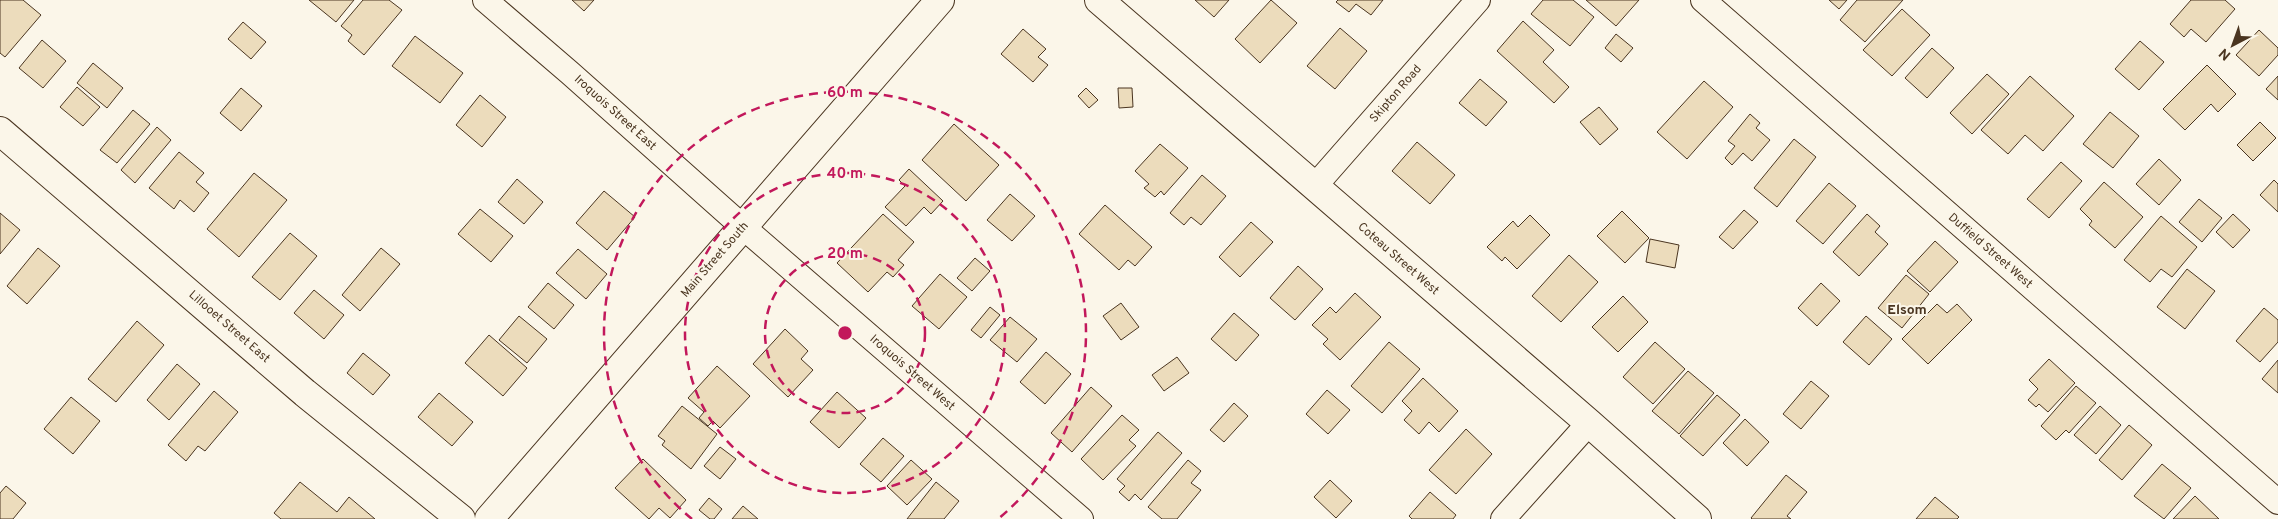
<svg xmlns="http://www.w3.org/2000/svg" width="2278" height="519" font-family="Overpass,sans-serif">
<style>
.building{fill:#ecdcbc;stroke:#4a3520}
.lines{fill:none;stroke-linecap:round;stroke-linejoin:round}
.minor-casing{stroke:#4a3520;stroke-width:26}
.tertiary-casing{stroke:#4a3520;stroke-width:30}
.primary-casing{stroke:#4a3520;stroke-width:30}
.minor{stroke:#fbf6e9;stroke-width:24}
.tertiary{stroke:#fbf6e9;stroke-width:28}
.primary{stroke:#fbf6e9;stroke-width:28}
.ring{fill:none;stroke:#c2185b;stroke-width:2.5;stroke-dasharray:9 6}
.labels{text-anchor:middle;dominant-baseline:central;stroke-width:4;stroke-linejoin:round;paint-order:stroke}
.street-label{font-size:12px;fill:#4a3520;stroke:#fbf6e9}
.neighbourhood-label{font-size:14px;font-weight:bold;fill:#4a3520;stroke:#fbf6e9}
.centre{fill:#c2185b;stroke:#fbf6e9;stroke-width:2.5}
.ring-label{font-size:15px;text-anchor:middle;font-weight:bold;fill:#c2185b;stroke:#fbf6e9;stroke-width:4;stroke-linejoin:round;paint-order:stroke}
</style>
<rect width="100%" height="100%" fill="#fbf6e9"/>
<path class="building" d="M 0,0 L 23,0 L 41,15 L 5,57 L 0,53 Z
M 309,0 L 354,0 L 336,22 Z
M 363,0 L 389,0 L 402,10 L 364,55 L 348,41 L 352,35 L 341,26 Z
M 572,0 L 594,0 L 584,11 Z
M 1195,0 L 1229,0 L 1214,17 Z
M 1271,0 L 1297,23 L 1260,63 L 1235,39 Z
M 1338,0 L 1383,0 L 1371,15 L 1356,4 L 1349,12 L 1336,2 Z
M 1543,0 L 1573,0 L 1594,17 L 1570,46 L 1531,14 Z
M 1586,0 L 1639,0 L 1616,26 Z
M 1829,0 L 1847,0 L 1839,9 Z
M 1857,0 L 1903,0 L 1865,42 L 1840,20 Z
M 2191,0 L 2225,0 L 2235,9 L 2206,42 L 2191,29 L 2184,37 L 2170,24 Z
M 1902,9 L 1930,35 L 1892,76 L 1863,50 Z
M 1523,21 L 1554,50 L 1543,62 L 1569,87 L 1554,103 L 1497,51 Z
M 243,22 L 266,42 L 251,59 L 228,39 Z
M 1340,28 L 1367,51 L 1335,89 L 1307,66 Z
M 1023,29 L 1046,49 L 1038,57 L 1048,65 L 1033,82 L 1001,54 Z
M 2259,30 L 2278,48 L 2278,55 L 2259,76 L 2236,55 Z
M 1616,34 L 1633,48 L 1621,62 L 1605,48 Z
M 415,36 L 463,73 L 440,103 L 392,66 Z
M 42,40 L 66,61 L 43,88 L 19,68 Z
M 2140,41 L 2164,62 L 2139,90 L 2115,69 Z
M 1932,48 L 1954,68 L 1927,98 L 1905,78 Z
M 93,63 L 123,88 L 107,108 L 77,83 Z
M 2207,65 L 2236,94 L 2218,112 L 2211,104 L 2185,130 L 2163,109 Z
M 1987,74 L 2009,94 L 1972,134 L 1950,113 Z
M 2030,76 L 2074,116 L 2043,151 L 2025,135 L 2008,154 L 1981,130 Z
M 2278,76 L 2278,100 L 2266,89 Z
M 1480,79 L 1507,102 L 1486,126 L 1459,103 Z
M 1704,81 L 1733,107 L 1687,159 L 1657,132 Z
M 77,87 L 100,107 L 83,126 L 60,107 Z
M 241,88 L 262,106 L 241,131 L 220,113 Z
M 1086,88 L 1098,100 L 1089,108 L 1078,96 Z
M 1118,88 L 1132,88 L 1133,107 L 1119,108 Z
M 480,95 L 506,117 L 482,147 L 456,125 Z
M 1599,107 L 1618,129 L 1600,145 L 1580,122 Z
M 133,110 L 150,124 L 117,163 L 100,150 Z
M 2110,112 L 2139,136 L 2113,168 L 2083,144 Z
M 1750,114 L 1760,123 L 1756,128 L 1770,140 L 1752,161 L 1743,153 L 1732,165 L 1725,158 L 1735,146 L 1728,141 Z
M 2260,122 L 2276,138 L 2253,161 L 2237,145 Z
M 954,124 L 999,165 L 966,201 L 922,160 Z
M 157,127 L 171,140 L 135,183 L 121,170 Z
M 1794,139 L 1816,157 L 1777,207 L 1754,188 Z
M 1417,142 L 1455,175 L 1430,204 L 1392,171 Z
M 1160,144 L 1188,168 L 1164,195 L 1161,191 L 1155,197 L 1144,188 L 1149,184 L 1135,171 Z
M 179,152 L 204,173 L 196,182 L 209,193 L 194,212 L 180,200 L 174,209 L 149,188 Z
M 2159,159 L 2181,180 L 2159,205 L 2136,184 Z
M 2061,162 L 2082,181 L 2049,218 L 2027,199 Z
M 909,169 L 943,201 L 931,214 L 924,207 L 906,226 L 885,207 L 905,186 L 899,180 Z
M 254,173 L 287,200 L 239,257 L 207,229 Z
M 1202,175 L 1226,196 L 1201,225 L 1191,217 L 1184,225 L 1170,213 Z
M 517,179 L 543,202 L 524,224 L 498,202 Z
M 2274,180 L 2278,184 L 2278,212 L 2260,195 Z
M 2104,182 L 2143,217 L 2115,248 L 2089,225 L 2092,221 L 2080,209 Z
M 1829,183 L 1856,206 L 1823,244 L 1796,221 Z
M 604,191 L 635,217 L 607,250 L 576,223 Z
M 1010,194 L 1035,216 L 1012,241 L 987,220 Z
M 2199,199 L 2222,218 L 2202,242 L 2179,222 Z
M 1105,205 L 1152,247 L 1135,266 L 1128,260 L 1119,270 L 1079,234 Z
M 480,209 L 513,236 L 491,262 L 458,234 Z
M 1744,210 L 1758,222 L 1733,249 L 1719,237 Z
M 1622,211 L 1649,238 L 1625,263 L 1597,236 Z
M 0,213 L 20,230 L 0,254 Z
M 883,214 L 914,242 L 898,260 L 904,265 L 893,277 L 887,272 L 868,292 L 837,263 Z
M 1867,214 L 1880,226 L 1875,232 L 1888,244 L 1859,276 L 1833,252 Z
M 2233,214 L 2250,230 L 2233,248 L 2216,232 Z
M 1530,215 L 1550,235 L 1517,269 L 1505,257 L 1502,261 L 1487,247 L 1513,221 L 1518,227 Z
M 2161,216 L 2197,247 L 2172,277 L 2161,269 L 2150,282 L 2124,260 Z
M 1251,222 L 1273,242 L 1240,277 L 1219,257 Z
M 290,233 L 317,256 L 280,300 L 252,277 Z
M 1650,239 L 1679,245 L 1675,268 L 1646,262 Z
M 1935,241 L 1958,262 L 1930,292 L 1907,271 Z
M 38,248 L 60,266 L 27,304 L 7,286 Z
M 381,248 L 400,264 L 360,311 L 342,295 Z
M 578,249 L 607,274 L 586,299 L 556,273 Z
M 1569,255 L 1598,282 L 1561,322 L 1532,296 Z
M 975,258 L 990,271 L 972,291 L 957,278 Z
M 1298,266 L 1323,289 L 1295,320 L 1270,298 Z
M 2187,269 L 2215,291 L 2185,329 L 2157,307 Z
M 940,274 L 967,297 L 939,329 L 912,306 Z
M 1906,275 L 1929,294 L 1902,328 L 1878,308 Z
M 548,283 L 574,305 L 554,329 L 528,307 Z
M 1821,283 L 1840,301 L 1817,326 L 1798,308 Z
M 314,290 L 344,315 L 324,339 L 294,313 Z
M 1355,293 L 1381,317 L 1340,360 L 1323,344 L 1328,339 L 1312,325 L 1330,307 L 1336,313 Z
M 1623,296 L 1648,322 L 1618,352 L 1592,327 Z
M 1121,303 L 1139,327 L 1121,340 L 1103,316 Z
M 1937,304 L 1947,313 L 1957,304 L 1972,320 L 1928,364 L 1902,339 Z
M 990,307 L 1000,315 L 981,338 L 971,330 Z
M 2264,308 L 2278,320 L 2278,342 L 2260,362 L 2236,341 Z
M 1234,313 L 1259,335 L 1236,361 L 1211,339 Z
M 519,316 L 547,339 L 527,363 L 499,340 Z
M 1866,316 L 1892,339 L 1869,365 L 1843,342 Z
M 1010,317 L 1037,339 L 1017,362 L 990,340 Z
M 137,321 L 164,345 L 116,402 L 88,379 Z
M 785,329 L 808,351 L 801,359 L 813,370 L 788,397 L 753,364 Z
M 489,335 L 527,368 L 503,396 L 465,363 Z
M 1389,342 L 1420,369 L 1382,413 L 1351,386 Z
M 1655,342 L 1685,369 L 1653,404 L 1623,377 Z
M 1046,352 L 1071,374 L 1045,404 L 1020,382 Z
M 363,353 L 390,375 L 373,395 L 347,373 Z
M 1177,357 L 1189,373 L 1164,391 L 1152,375 Z
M 2049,359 L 2075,383 L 2048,412 L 2039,404 L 2036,407 L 2028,400 L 2038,389 L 2029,380 Z
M 2278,360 L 2278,393 L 2262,379 Z
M 177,364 L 200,384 L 169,420 L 147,400 Z
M 717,366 L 750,396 L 720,428 L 713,421 L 708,426 L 699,418 L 704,412 L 688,398 Z
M 1688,371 L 1714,393 L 1679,434 L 1652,411 Z
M 1423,378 L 1458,411 L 1439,432 L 1429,422 L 1419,434 L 1404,420 L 1412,411 L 1402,401 Z
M 1811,381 L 1829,396 L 1801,429 L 1783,414 Z
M 2076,386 L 2096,403 L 2069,433 L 2066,430 L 2056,440 L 2041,426 Z
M 1091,387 L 1112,406 L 1072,452 L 1051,433 Z
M 1327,390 L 1350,410 L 1328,434 L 1306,414 Z
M 214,391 L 238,412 L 205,451 L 198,446 L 186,461 L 168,445 Z
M 837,392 L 866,418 L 839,448 L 810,422 Z
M 439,393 L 473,422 L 452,446 L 418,417 Z
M 1717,395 L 1740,415 L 1703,456 L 1680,436 Z
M 71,397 L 100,421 L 73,454 L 44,429 Z
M 1234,403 L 1248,416 L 1224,442 L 1210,430 Z
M 682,406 L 717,434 L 691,469 L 662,445 L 665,441 L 658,436 Z
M 2100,406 L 2121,425 L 2096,454 L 2074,435 Z
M 1122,415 L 1139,430 L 1129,440 L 1136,446 L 1103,480 L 1081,459 Z
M 1745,419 L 1769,442 L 1747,466 L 1723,443 Z
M 2129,425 L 2152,445 L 2122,480 L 2099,460 Z
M 1466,429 L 1492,454 L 1456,494 L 1429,470 Z
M 1158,432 L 1182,453 L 1141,500 L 1135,494 L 1129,501 L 1119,492 L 1125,486 L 1117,479 Z
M 883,438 L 904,456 L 881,482 L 860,464 Z
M 720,447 L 736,459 L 720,479 L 704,466 Z
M 643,459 L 686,500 L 670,518 L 659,508 L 649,519 L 615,488 Z
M 911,460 L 932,479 L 907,505 L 887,486 Z
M 1188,460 L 1201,471 L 1191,483 L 1201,490 L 1177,519 L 1162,519 L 1148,507 Z
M 2162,464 L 2191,488 L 2164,519 L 2134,496 Z
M 1786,475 L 1807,492 L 1787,516 L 1791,519 L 1752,519 L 1751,518 Z
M 1330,480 L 1352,501 L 1336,518 L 1314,497 Z
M 300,482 L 337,512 L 349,497 L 375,519 L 281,519 L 274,513 Z
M 936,482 L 959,501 L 944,519 L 907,519 Z
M 6,486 L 26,503 L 13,519 L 0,519 L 0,493 Z
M 1430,492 L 1456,515 L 1453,519 L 1412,519 L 1409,516 Z
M 2195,496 L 2219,519 L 2173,519 Z
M 1935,497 L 1959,517 L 1957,519 L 1916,519 Z
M 709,498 L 722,509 L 714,519 L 710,519 L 699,510 Z
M 743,506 L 758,519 L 732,519 Z"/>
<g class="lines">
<g class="minor-casing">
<path id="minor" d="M 485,0 L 570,73 L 743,227 L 1081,519
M 1703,0 L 2278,502
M 1314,187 L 1478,0
M 1503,519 L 1589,423"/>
</g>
<g class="tertiary-casing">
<path id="tertiary" d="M 1099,0 L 1589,423 L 1697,519
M 0,131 L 305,393 L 461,519"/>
</g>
<g class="primary-casing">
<path id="primary" d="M 489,519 L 940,0"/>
</g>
<use href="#minor" class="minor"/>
<use href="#tertiary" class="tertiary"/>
<use href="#primary" class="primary"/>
</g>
<g class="ring">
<circle cx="845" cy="333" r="80"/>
<circle cx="845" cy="333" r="160"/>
<path d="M692 519A241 241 0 1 1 998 519"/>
</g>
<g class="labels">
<g class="street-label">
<text transform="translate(1396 94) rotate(-49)">Skipton Road</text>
<text transform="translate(615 113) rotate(42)">Iroquois Street East</text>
<text transform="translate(1990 251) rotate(41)">Duffield Street West</text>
<text transform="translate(1398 259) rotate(41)">Coteau Street West</text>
<text transform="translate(715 260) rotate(-49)">Main Street South</text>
<text transform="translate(229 327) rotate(41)">Lillooet Street East</text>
<text transform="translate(912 373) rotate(41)">Iroquois Street West</text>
</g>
<g class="neighbourhood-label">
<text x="1907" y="310">Elsom</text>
</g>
</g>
<circle cx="845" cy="333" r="8" class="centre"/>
<g class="ring-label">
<text x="845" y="97">60 m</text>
<text x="845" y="178">40 m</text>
<text x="845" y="258">20 m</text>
</g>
<g transform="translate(2233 45) rotate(221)" stroke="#fbf6e9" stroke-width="4" paint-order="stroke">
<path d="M0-4L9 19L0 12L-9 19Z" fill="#4a3520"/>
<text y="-8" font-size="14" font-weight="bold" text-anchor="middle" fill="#4a3520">N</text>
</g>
</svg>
